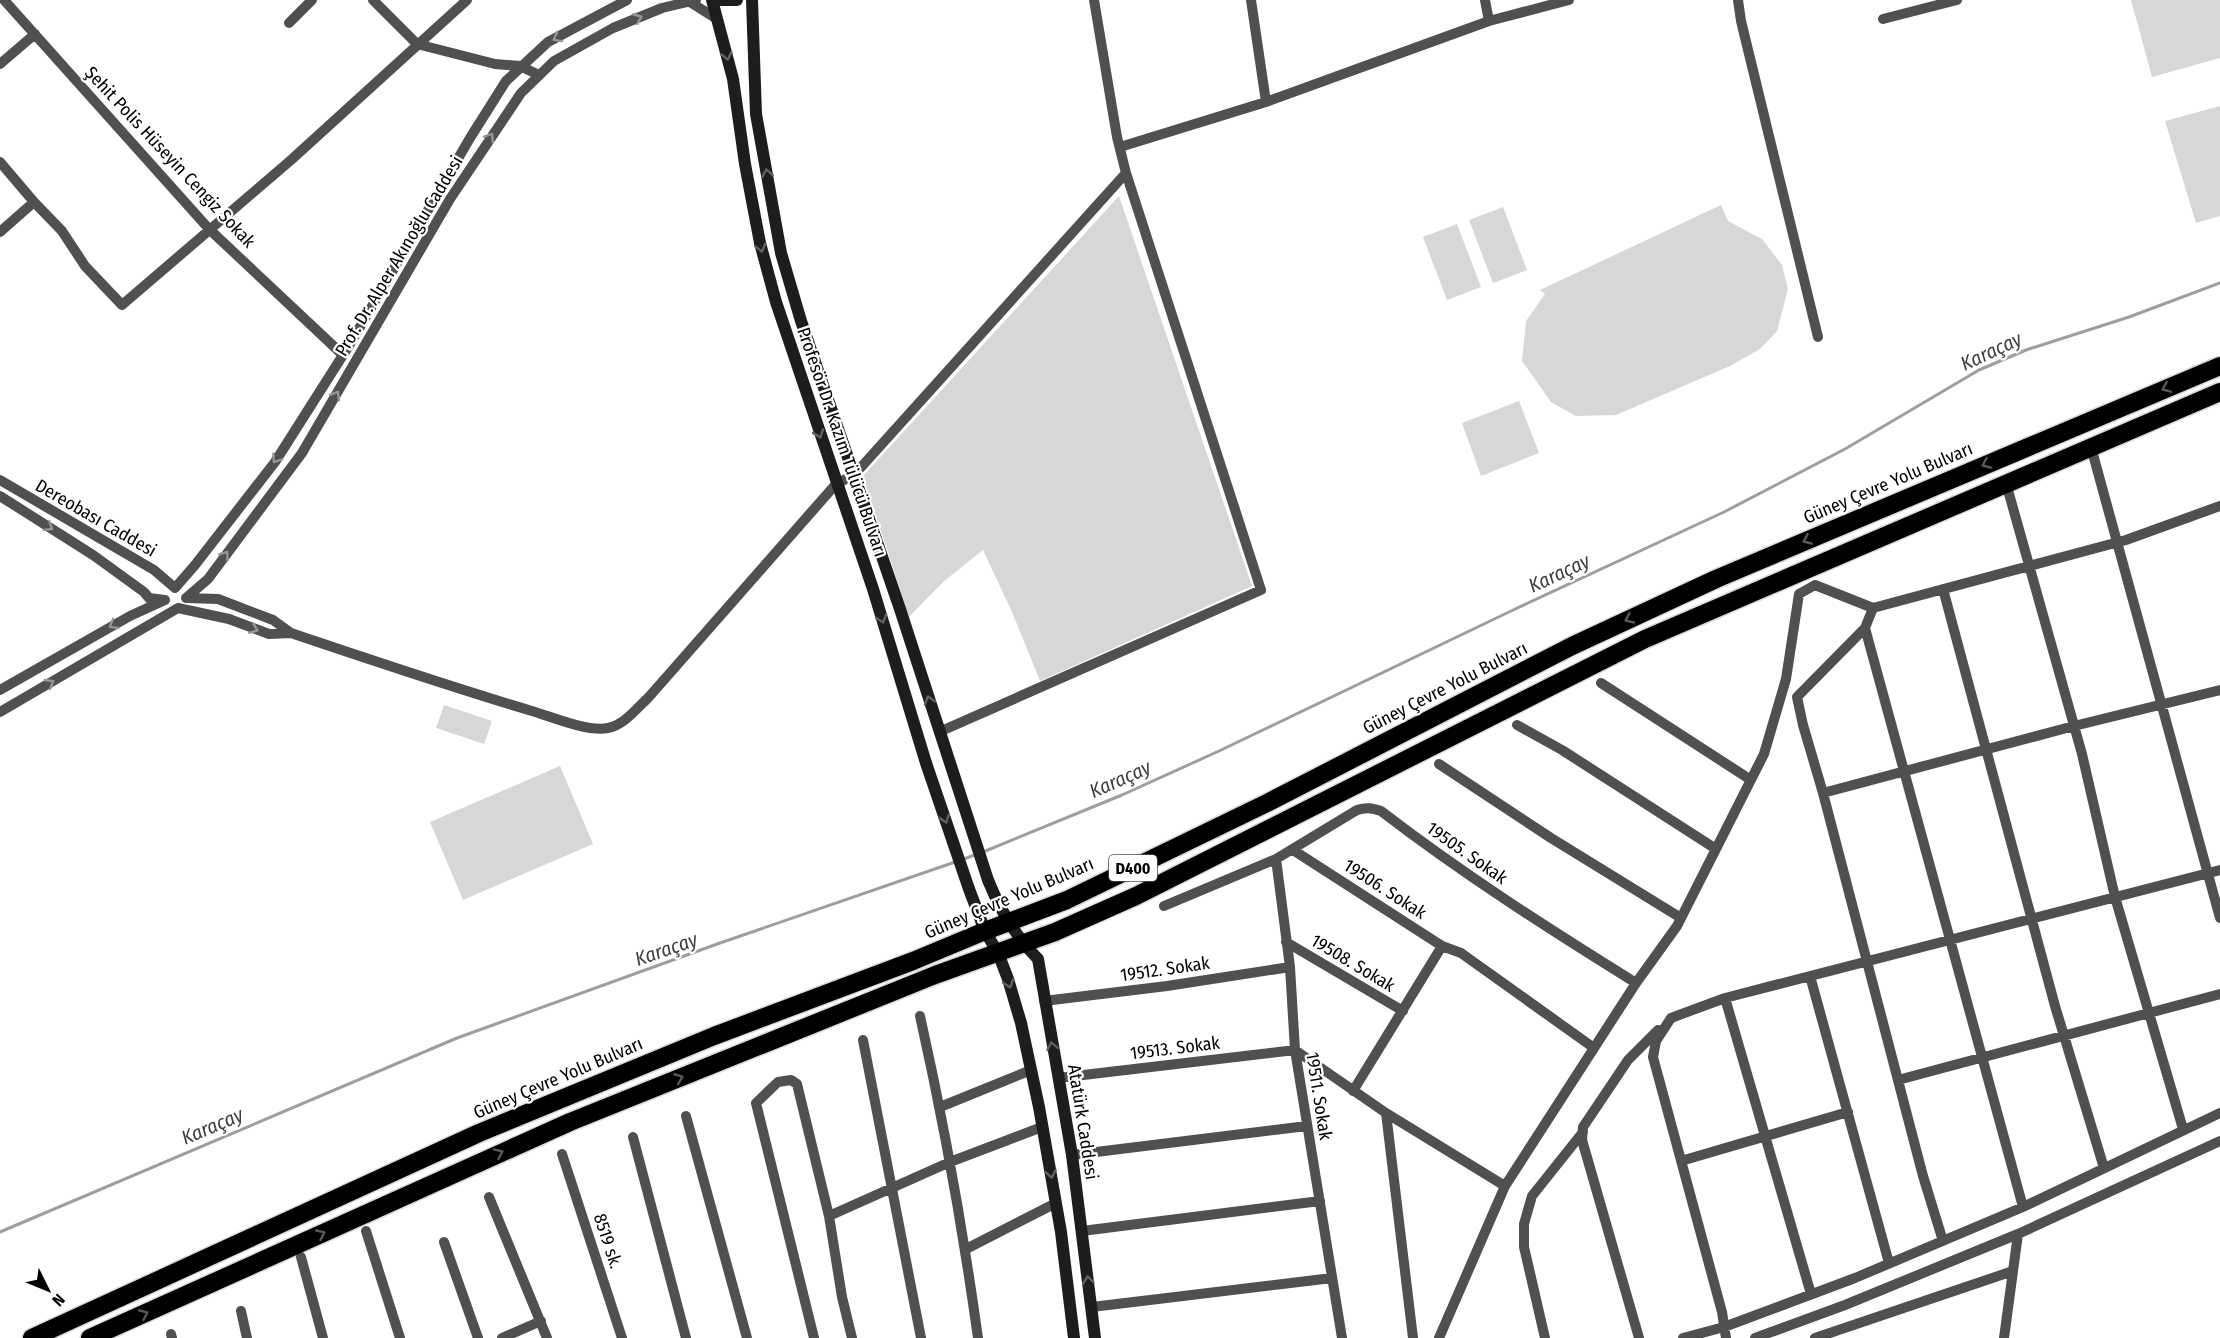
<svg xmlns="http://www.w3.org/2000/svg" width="2220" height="1338" font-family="'Fira Sans Condensed',sans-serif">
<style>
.park{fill:#d7d7d7}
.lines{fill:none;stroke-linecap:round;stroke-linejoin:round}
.stream{stroke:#9e9e9e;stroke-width:3}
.highway-casing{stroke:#dbdbdb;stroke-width:21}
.street{stroke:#505050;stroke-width:10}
.secondary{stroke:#1d1d1d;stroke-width:12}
.highway{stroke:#000;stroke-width:18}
.oneway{stroke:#969696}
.oneway2{stroke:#616161}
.oneway3{stroke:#595959}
.labels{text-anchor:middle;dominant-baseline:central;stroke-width:4.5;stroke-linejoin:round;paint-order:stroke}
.shield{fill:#fff;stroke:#4c4c4c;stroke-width:1.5}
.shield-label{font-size:16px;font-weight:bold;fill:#000}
.street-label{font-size:18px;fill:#000;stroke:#fff}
.water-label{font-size:20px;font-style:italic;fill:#3f3f3f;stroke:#fff}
</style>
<rect width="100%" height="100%" fill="#fff"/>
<path class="park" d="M 2131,0 L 2220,0 L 2220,58 L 2152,77 Z
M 2220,106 L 2220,216 L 2196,223 L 2165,121 Z
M 1119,196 L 1252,586 L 1040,681 L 1012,612 L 983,550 L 943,582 L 909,617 L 863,476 Z
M 1721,205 L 1728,221 L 1762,239 L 1782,265 L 1788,289 L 1777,331 L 1760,349 L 1730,366 L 1616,415 L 1576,416 L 1551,402 L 1522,361 L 1526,321 L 1545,294 L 1540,290 Z
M 1503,207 L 1527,270 L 1493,283 L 1469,220 Z
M 1457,224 L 1481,287 L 1447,300 L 1423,237 Z
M 1519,401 L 1539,453 L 1481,476 L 1462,423 Z
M 444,705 L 492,721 L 484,744 L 436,728 Z
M 560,766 L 593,844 L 463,900 L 430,822 Z"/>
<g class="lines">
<path class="stream" d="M 983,852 L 1122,795 L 1219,751 L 1511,611 L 1724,512 L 1845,449 L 1979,370 L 2026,350 L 2129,317 L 2220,283
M 964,859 L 977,854
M 0,1232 L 457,1038 L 720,943 L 958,861"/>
<g class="highway-casing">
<path id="highway" d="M 32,1338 L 479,1133 L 714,1036 L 913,961 L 985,931 L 1067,900 L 1269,802 L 1572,646 L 1716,579 L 2220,366
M 90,1338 L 570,1122 L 935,975 L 1055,932 L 1136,896 L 1645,639 L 2220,392"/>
</g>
<path class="street" d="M 4,0 L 209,229 L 343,355
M 373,0 L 417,44 L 495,64 L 520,66 L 539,75
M 1251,0 L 1266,102
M 1485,0 L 1489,21 L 1569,0
M 1738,0 L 1741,21 L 1818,337
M 690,2 L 717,19
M 1883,19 L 1957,0
M 289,23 L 312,0
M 0,64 L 35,34
M 1120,147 L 1266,102 L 1489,21
M 0,162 L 34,202 L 62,231 L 85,266 L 122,305 L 291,160 L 467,0
M 0,232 L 34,202
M 2091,447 L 2220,918
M 0,480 L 154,570 L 175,588 L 195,565 L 275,462 L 350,344 L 470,138 L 506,81 L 548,42 L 627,0
M 2006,483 L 2082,754 L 2115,897 L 2183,1129
M 0,496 L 93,555 L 144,592 L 149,598 L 165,600
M 1943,589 L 2055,1006 L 2104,1168
M 186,598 L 218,599 L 273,620 L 291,633 C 371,660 451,687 532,711 C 552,717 587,732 608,728 C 624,725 636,709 648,698 L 836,484 L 854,475 L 1126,173
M 186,598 L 208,579 L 302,453 L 450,199 L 521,93 L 554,61 L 613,28 L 662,8 L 696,0
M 1873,608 L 1865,628 L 2023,1207
M 1865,628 L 1797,697 L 1803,725 L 1823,793 L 1923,1176 L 1943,1241
M 1601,683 L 1751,780
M 0,690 L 130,616 L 165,600
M 0,712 L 178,608 L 229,619 L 269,634 L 291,633
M 1517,725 L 1562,750 L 1716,849
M 939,732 L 1261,590 L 1126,173 L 1117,137 L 1094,0
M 1439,764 L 1551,838 L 1681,918
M 1823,793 L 2074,726 L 2220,690
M 1293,850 L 1442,946 L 1461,953 L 1594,1048
M 1276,859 L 1290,967 L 1295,1050 L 1342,1338
M 1164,906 L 1276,859 L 1357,810 C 1366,807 1372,808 1381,811 C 1463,874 1549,929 1636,983
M 1286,942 L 1403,1011
M 1810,976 L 1889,1263
M 1725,998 L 1811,1294
M 1044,1001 L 1167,986 L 1290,967
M 920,1016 C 944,1123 963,1230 978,1338
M 863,1040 L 921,1338
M 1058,1078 L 1295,1050 L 1386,1113 L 1505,1186
M 1898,1080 L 2220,994
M 1353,1091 L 1442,946
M 940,1107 L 1031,1070
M 1386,1113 L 1413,1338
M 686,1116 L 747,1338
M 633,1137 L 686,1338
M 562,1154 L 622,1338
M 1072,1155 L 1307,1126
M 1681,1161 L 1848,1112
M 489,1197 L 547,1338
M 829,1216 L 950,1162 L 1042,1127
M 366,1231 L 400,1338
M 1082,1231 L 1320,1201
M 444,1242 L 478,1338
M 966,1249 L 1056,1203
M 301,1257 L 323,1338
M 1092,1307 L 1332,1278
M 241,1311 L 247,1338
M 171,1334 L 172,1338
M 502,1338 L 541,1321
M 814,1338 L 756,1103 L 778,1082 L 791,1080 L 797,1084 L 829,1216 L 842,1297 L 852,1338
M 1439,1338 L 1505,1186 L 1636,983 L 1677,926 L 1764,754 L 1786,679 L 1799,594 L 1815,585 L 1873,608 L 2126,540 L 2220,506
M 1545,1338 L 1524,1247 L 1524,1224 L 1532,1196 L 1583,1132
M 1639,1338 L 1582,1140 L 1583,1127 L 1628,1060 L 1658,1030
M 1683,1338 L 1724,1327 L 1855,1278 L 2023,1207 L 2220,1113
M 1726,1338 L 1722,1312 L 1653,1057 L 1656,1041 L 1671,1018 L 1725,998 L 2220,870
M 1755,1338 L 1845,1305 L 2018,1234 L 2220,1141
M 1815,1338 L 2013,1271
M 2004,1338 L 2018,1234"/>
<path class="secondary" d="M 712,0 L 733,79 L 745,164 L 760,243 L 776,302 L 873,589 L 926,763 L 969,889 L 985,931 L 998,953 L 1008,979 L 1021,1023 L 1039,1107 L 1061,1232 L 1074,1338
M 720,0 L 737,0
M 752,0 L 756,114 L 781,253 L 801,321 L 900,609 L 988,880 C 1000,910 1015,936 1038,959 L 1072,1155 L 1095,1338"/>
<use href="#highway" class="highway"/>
</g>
<defs><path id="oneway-chevron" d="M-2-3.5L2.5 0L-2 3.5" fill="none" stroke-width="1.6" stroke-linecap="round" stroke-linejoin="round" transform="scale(1.5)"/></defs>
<g class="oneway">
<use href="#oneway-chevron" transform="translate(638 18) rotate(-22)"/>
<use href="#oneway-chevron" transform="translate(557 38) rotate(151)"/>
<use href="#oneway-chevron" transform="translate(490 137) rotate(-57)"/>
<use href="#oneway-chevron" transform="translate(336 395) rotate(-59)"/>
<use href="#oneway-chevron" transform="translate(276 459) rotate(124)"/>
<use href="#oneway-chevron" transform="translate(49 527) rotate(32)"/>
<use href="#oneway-chevron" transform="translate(225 555) rotate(-54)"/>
<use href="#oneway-chevron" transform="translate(113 625) rotate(150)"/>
<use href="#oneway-chevron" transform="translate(254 629) rotate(21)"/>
<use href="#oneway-chevron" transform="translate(50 683) rotate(-31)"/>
</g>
<g class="oneway2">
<use href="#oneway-chevron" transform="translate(727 56) rotate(77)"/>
<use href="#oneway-chevron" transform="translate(767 173) rotate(-100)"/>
<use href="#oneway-chevron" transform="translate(761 248) rotate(76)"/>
<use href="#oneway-chevron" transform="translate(819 434) rotate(71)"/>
<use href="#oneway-chevron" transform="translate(882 619) rotate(73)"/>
<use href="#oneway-chevron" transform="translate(929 700) rotate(-107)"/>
<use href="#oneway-chevron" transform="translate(945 819) rotate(71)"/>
<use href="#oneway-chevron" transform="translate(1009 984) rotate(72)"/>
<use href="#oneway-chevron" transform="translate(1052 1046) rotate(-101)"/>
<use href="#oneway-chevron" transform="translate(1051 1174) rotate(80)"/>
<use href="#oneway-chevron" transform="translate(1088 1280) rotate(-97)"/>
</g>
<g class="oneway3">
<use href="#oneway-chevron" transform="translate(2166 388) rotate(157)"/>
<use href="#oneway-chevron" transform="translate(1986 464) rotate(157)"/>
<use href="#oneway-chevron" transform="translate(1807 540) rotate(157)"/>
<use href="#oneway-chevron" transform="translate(1629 619) rotate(155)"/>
<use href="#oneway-chevron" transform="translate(679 1078) rotate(-22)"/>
<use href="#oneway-chevron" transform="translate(499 1153) rotate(-24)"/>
<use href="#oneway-chevron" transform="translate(321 1234) rotate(-25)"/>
<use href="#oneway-chevron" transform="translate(144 1314) rotate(-24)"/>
</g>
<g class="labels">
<rect class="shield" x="1109" y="855" width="48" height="26" rx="4.5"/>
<g class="shield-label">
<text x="1133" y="868">D400</text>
</g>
<g class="street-label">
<text transform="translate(170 157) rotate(47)">Şehit Polis Hüseyin Cengiz Sokak</text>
<text transform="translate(399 256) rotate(-59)">Prof. Dr. Alper Akınoğlu Caddesi</text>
<text transform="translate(842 442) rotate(71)">Profesör Dr. Kazım Tülücü Bulvarı</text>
<text transform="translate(1888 483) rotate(-23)">Güney Çevre Yolu Bulvarı</text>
<text transform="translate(96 518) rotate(30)">Dereobası Caddesi</text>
<text transform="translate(1445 688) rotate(-27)">Güney Çevre Yolu Bulvarı</text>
<text transform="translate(1467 853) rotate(35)">19505. Sokak</text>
<text transform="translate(1385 889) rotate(33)">19506. Sokak</text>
<text transform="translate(1009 898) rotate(-23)">Güney Çevre Yolu Bulvarı</text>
<text transform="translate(1353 963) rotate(31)">19508. Sokak</text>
<text transform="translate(1165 969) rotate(-8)">19512. Sokak</text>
<text transform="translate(1175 1048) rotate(-7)">19513. Sokak</text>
<text transform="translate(558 1078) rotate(-23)">Güney Çevre Yolu Bulvarı</text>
<text transform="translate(1319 1096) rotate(81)">19511. Sokak</text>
<text transform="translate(1083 1122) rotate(81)">Atatürk Caddesi</text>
<text transform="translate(608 1241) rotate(72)">8519 sk.</text>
</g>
<g class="water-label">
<text transform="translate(1991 351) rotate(-25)">Karaçay</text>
<text transform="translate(1559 573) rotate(-25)">Karaçay</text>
<text transform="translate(1120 779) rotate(-24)">Karaçay</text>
<text transform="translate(666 949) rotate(-19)">Karaçay</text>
<text transform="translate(212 1126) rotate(-23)">Karaçay</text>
</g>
</g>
<g transform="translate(48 1290) rotate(133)" stroke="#ffffff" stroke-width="4.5" paint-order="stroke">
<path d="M0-4.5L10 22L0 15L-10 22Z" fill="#000000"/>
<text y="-9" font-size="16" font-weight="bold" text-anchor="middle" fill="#000000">N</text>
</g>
</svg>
